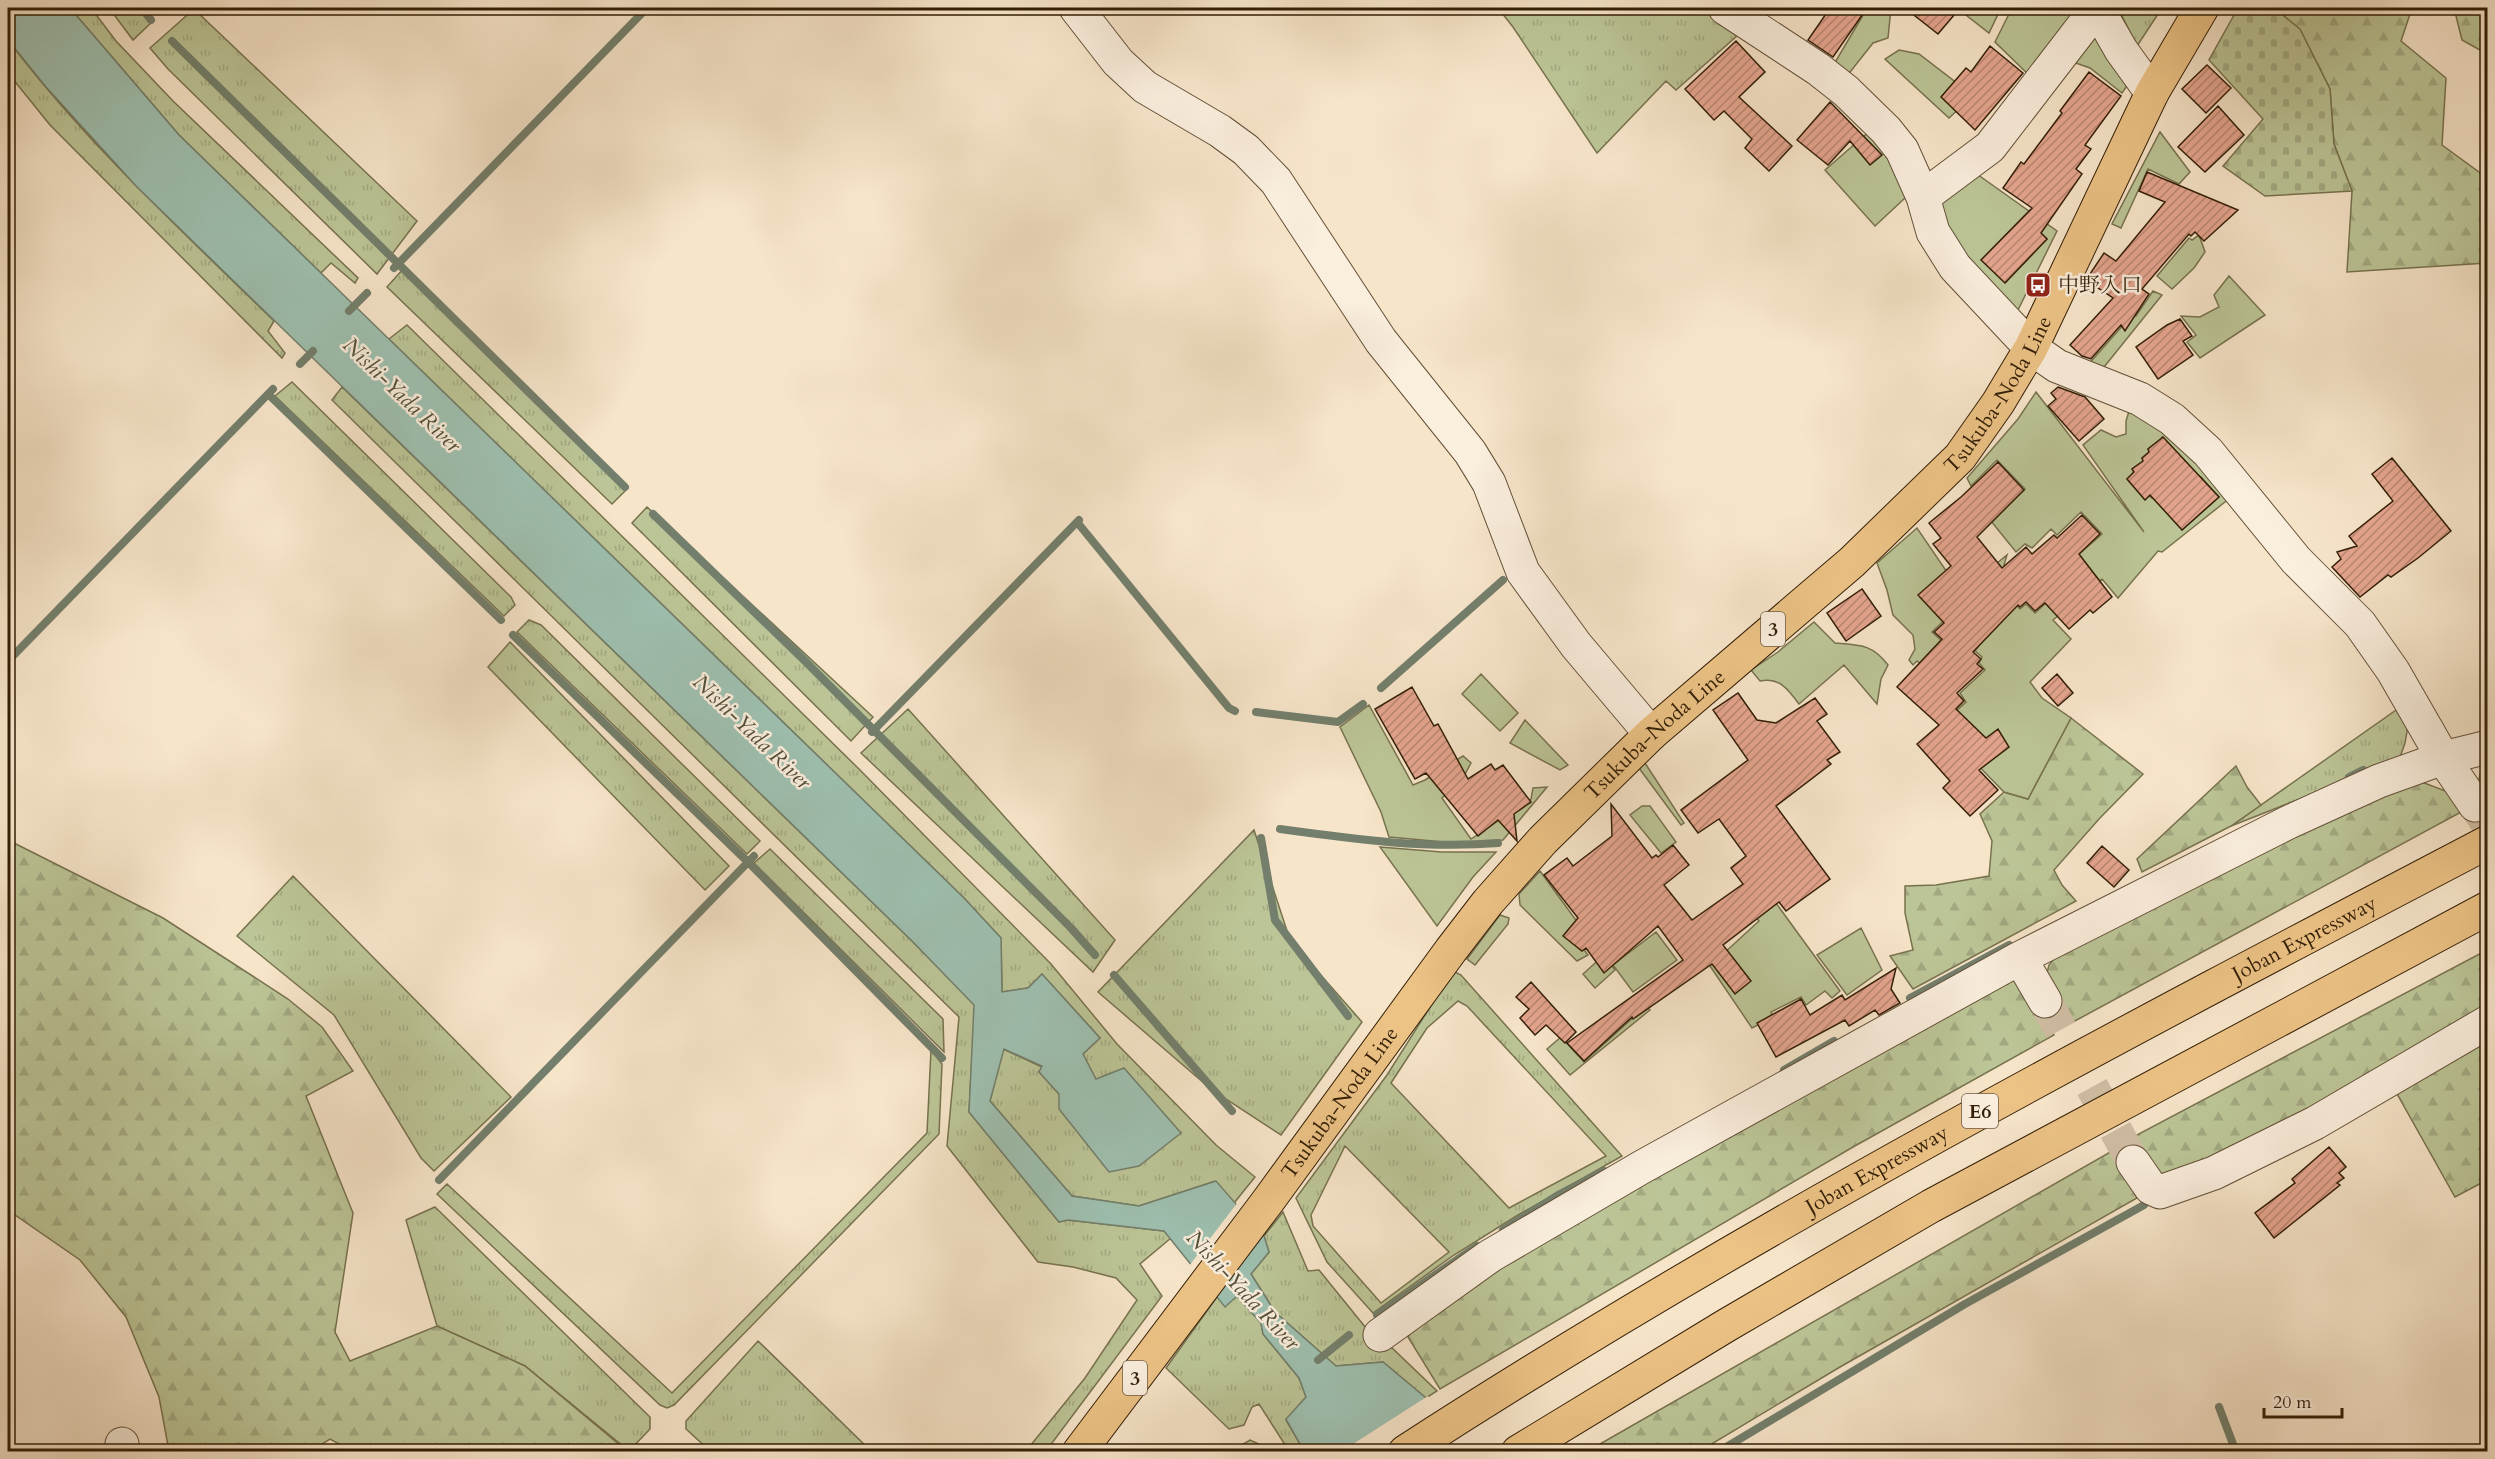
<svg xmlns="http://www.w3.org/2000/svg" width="2495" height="1459" font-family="Cardo,'Noto Serif JP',serif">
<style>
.grass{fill:url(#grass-tufts);stroke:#77724e;stroke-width:1.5;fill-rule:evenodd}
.forest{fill:url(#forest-firs);stroke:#77724e;stroke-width:1.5}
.cemetery{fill:url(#cemetery-stones);stroke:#77724e;stroke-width:1.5}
.garden{fill:#bcc597;stroke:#77724e;stroke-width:1.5;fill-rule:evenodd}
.water{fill:#9ec0b0;stroke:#737f6c;stroke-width:1.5}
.pier{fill:#f7e5ca}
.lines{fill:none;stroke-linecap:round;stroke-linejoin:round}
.stream{stroke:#737f6c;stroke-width:8}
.building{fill:url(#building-hatch);stroke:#321e06;stroke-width:1.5}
.minor-tunnel{stroke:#d0bda3;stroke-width:33;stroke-dasharray:33 16;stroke-linecap:butt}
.minor-casing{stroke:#635037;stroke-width:35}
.major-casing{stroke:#321e06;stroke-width:35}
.highway-casing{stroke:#321e06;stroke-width:35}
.minor{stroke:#faeedd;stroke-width:33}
.major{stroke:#ecc285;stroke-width:33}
.highway{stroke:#ecc285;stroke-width:33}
.labels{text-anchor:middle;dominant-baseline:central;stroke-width:5;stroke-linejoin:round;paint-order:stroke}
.shield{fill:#faeedd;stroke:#6e5c46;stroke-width:1.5}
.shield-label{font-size:20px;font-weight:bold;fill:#321e06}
.poi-label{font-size:21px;fill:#321e06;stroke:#faeedd;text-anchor:start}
.street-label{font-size:21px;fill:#321e06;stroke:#faeedd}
.water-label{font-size:22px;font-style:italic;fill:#524f39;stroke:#faeedd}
</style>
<defs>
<pattern id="grass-tufts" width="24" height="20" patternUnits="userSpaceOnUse" patternTransform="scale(1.5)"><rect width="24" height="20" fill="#bcc597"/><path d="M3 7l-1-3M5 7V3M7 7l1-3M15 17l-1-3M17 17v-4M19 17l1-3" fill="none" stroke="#a2a981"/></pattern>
<pattern id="forest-firs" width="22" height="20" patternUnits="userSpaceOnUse" patternTransform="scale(1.5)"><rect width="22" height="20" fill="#bcc597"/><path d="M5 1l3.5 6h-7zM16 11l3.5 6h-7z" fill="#a2a981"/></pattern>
<pattern id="cemetery-stones" width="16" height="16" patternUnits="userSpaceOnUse" patternTransform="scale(1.5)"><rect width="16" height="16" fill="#bcc597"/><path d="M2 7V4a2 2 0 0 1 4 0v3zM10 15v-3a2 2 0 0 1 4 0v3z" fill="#a2a981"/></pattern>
<pattern id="building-hatch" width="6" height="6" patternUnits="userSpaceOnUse" patternTransform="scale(1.5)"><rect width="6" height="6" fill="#e5a58f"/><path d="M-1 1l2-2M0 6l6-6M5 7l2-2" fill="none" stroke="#ba8673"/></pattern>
</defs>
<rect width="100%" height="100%" fill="#f7e5ca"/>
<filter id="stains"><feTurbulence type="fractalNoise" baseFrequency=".00333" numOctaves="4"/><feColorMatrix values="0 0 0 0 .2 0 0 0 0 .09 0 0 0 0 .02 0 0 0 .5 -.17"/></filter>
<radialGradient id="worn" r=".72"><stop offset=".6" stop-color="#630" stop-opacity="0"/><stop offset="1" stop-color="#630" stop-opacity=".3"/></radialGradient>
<path class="grass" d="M 70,8 L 91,8 L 116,41 L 173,101 L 358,278 L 355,283 L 331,263 L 321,273 L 179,135 Z
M 109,8 L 144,8 L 154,20 L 133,40 Z
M 1498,8 L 1703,8 L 1739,34 L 1676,90 L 1666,81 L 1597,153 L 1513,27 Z
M 2118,8 L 2162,8 L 2137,46 Z
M 194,9 L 417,221 L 377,274 L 168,69 L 150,48 Z
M 8,40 C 86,143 182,231 274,321 L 268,331 L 285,353 L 282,358 L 50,125 L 8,73 Z
M 404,268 L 627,489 L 612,504 L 387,287 Z
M 407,325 L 860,770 L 1051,964 L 1117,1044 L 1216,1145 L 1255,1177 L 1234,1203 L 1215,1181 L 1139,1206 L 1072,1196 L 990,1101 L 1003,1049 L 1042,1067 L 1039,1072 L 1059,1094 L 1096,1080 L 1083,1054 L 1100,1038 L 1042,974 L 1028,988 L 1002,992 L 1001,938 L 964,898 L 389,339 Z
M 292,382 L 511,597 L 515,605 L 504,616 L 275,396 Z
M 342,387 L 913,942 L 975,1005 L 969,1112 L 1059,1222 L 1068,1220 L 1164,1231 L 1171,1238 L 1140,1264 L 1162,1296 L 1046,1451 L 1026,1451 L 1085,1378 L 1137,1300 L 1116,1278 L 1073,1267 L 1038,1262 L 947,1146 L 959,1017 L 332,400 Z
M 647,507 L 873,717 L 851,741 L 632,523 Z
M 529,620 L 541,625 L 760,841 L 747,854 L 517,632 Z
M 510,642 L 729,866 L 705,890 L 488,667 Z
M 2399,708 L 2409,720 L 2405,743 L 2399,760 L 2231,826 Z
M 908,709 L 1115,940 L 1093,972 L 861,753 Z
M 1254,830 L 1290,940 L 1362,1022 L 1281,1135 L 1212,1090 L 1098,992 Z
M 770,849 L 943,1019 L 944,1052 L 754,863 Z
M 293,876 L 511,1097 L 434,1171 L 421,1158 L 334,1015 L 237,936 Z
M 1453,971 L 1461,975 L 1622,1156 L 1518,1215 L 1454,1255 L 1373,1313 L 1327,1262 L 1296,1198 L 1387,1075 ZM 1458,1001 L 1467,1006 L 1606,1156 L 1509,1208 L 1391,1083 L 1427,1028 ZM 1345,1146 L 1449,1252 L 1381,1303 L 1313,1226 L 1311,1215 Z
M 931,1050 L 942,1064 L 939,1134 L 674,1405 L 667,1408 L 660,1405 L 437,1194 L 447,1184 L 672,1393 L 927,1133 Z
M 435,1207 L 650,1417 L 650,1429 L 629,1451 L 525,1366 L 437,1326 L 406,1220 Z
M 1283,1212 L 1308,1271 L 1319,1270 L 1379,1344 L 1392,1348 L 1437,1391 L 1426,1398 L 1383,1362 L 1336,1366 L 1275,1312 L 1251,1274 L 1269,1252 L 1264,1236 Z
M 1237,1296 L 1261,1323 L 1263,1334 L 1299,1378 L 1306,1397 L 1286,1420 L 1304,1451 L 1289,1451 L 1259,1404 L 1252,1407 L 1244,1425 L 1229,1429 L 1166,1368 L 1217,1297 Z
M 758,1341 L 871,1451 L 710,1451 L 686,1429 L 686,1421 Z"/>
<path class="forest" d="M 2274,8 L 2412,8 L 2401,41 L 2446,78 L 2442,145 L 2487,178 L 2487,263 L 2347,272 L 2352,191 L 2334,144 L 2330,89 L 2300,30 Z
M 2454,8 L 2487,8 L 2487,54 L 2462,40 Z
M 2071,718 L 2143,774 L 2099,819 L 2054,870 L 2062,885 L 2076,901 L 1913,989 L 1890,956 L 1913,950 L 1905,913 L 1905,886 L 1936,885 L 1989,876 L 1992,841 L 1980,814 L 2004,792 L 2028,799 Z
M 2487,759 L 2487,799 L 2478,784 L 2483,761 Z
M 2236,766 L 2247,787 L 2261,805 L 2231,826 L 2142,872 L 2137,859 Z
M 2419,781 L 2451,793 L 2463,811 L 2073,1022 L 2045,981 L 2049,965 L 2063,947 L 2399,782 Z
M 8,840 L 163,918 L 288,999 L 322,1027 L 353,1071 L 306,1096 L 353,1213 L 335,1332 L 350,1361 L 437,1326 L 525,1366 L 627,1451 L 354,1452 L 330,1439 L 311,1451 L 169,1451 L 159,1397 L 126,1317 L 80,1260 L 8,1210 Z
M 2487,950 L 2487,1012 L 2317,1111 L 2174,1178 L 2152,1175 L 2133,1137 Z
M 2003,977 L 2026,984 L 2054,1035 L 1853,1147 L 1440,1389 L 1408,1337 L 1423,1314 L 1528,1243 Z
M 2487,1040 L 2487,1180 L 2455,1197 L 2396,1092 Z
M 2112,1151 L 2137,1198 L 1840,1367 L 1700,1451 L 1586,1452 Z
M 1250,1440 L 1263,1446 L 1267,1451 L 1231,1451 Z"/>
<path class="cemetery" d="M 2238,8 L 2274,8 L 2300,29 L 2330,89 L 2334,144 L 2352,191 L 2265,196 L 2223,166 L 2263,119 L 2209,60 Z"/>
<path class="garden" d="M 1864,8 L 1891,8 L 1888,38 L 1873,43 L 1847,76 L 1834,64 L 1866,10 Z
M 1957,8 L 2001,8 L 1989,33 Z
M 2012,8 L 2086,8 L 2032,78 L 1995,42 Z
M 2089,27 L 2129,83 L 2122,93 L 2090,68 L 2073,62 Z
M 1899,50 L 1919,54 L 1962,87 L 1965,103 L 1949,118 L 1885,59 Z
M 1871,130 L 1890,154 L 1906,197 L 1875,226 L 1825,170 Z
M 2160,132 L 2190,172 L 2179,184 L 2148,169 L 2121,228 L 2112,224 Z
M 1967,167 L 2057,231 L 2016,314 L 1966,266 L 1931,199 ZM 2024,217 L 2047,239 L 2005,283 Z
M 2199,235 L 2205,252 L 2194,268 L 2172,289 L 2157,276 L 2189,238 L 2192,240 Z
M 2229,276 L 2265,315 L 2200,358 L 2187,342 L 2196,335 L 2181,316 L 2200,317 L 2219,307 L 2214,295 Z
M 2153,291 L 2162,295 L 2100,372 L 2087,366 L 2132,315 L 2136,316 Z
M 2036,392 L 2144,532 L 2083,445 L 2101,430 L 2116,437 L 2126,434 L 2126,421 L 2130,408 L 2181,440 L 2230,498 L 2162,552 L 2158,551 L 2118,598 L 2102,579 L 2053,620 L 2071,639 L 2030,682 L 2042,698 L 2071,718 L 2028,799 L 2004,792 L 1957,744 L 1938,727 L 1966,702 L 1960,693 L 1985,670 L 1979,663 L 1982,657 L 1975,651 L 1984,638 L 1953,612 L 1932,632 L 1944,643 L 1922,665 L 1917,661 L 1913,665 L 1909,660 L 1915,649 L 1913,635 L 1893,615 L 1887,590 L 1877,563 L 1917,528 L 1964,597 L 1996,564 L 2007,555 L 2004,565 L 2009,573 L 2006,593 L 2020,609 L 2026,604 L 2035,613 L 2085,568 L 2076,557 L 2102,534 L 2081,512 L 2057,535 L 2051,529 L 2032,548 L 2025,544 L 2016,552 L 1991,521 L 2025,489 L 1997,460 L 1971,486 L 1967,478 L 2018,419 ZM 2162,437 L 2188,465 L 2152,498 L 2149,496 L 2145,500 L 2127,479 L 2134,472 L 2132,469 L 2143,461 L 2142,458 L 2149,452 L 2148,449 L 2157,442 L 2160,446 ZM 2201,477 L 2219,497 L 2182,530 L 2173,502 Z
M 1814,622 L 1835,643 C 1860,645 1872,644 1888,665 L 1881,679 L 1877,704 L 1844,665 L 1799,704 C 1788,689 1779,677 1760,681 L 1751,670 L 1778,652 Z
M 1481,674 L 1518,713 L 1500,731 L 1462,694 Z
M 1369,705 L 1413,785 L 1425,780 L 1463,756 L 1471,763 L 1463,778 L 1442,798 L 1471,839 L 1531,799 L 1533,788 L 1547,787 L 1503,840 L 1455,843 L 1389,837 L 1381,812 L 1340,727 Z
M 1525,720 L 1568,765 L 1560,770 L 1510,743 Z
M 1645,763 L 1684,823 L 1681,825 L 1639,768 Z
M 1642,806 L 1650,806 L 1676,842 L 1661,853 L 1630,815 Z
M 1380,847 L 1442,852 L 1496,852 L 1473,877 L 1437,926 Z
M 1540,871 L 1589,938 L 1582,947 L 1588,955 L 1577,961 L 1520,905 L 1519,894 Z
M 1765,888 L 1840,991 L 1832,998 L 1825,991 L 1806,1005 L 1801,997 L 1771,1012 L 1773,1017 L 1752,1028 L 1710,966 L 1759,921 L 1753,913 Z
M 1500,915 L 1509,918 L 1508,924 L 1475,965 L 1467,959 Z
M 1861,928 L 1882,970 L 1847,995 L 1817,955 Z
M 1656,932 L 1677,960 L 1633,992 L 1613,965 Z
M 1604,955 L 1615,970 L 1595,988 L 1583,974 Z
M 1646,1006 L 1650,1010 L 1570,1075 L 1547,1049 L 1561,1037 L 1584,1062 Z"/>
<path class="water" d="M 8,8 L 70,8 L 179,135 L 964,898 L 1001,938 L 1002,992 L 1028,988 L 1042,974 L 1100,1038 L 1083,1054 L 1096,1079 L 1124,1068 L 1181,1133 L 1139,1166 L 1109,1172 L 1059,1109 L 1059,1094 L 1039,1072 L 1042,1066 L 1004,1049 L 990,1101 L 1072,1196 L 1139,1206 L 1216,1181 L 1264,1236 L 1269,1252 L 1251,1274 L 1275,1312 L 1336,1366 L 1383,1362 L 1426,1398 L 1468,1451 L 1304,1451 L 1286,1419 L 1306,1397 L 1299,1378 L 1263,1334 L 1261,1323 L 1237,1296 L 1225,1307 L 1164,1231 L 1068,1220 L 1059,1222 L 969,1112 L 974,1005 L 913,942 L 136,186 L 46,87 L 8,40 Z"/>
<path class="pier" d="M 1238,1202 L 1265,1233 L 1215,1299 L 1189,1266 Z
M 1428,1396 L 1471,1452 L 1342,1451 Z"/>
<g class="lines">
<path class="stream" d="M 142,8 L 151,20
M 172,41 L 625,487
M 394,268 L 647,8
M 349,311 L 367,293
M 300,364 L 313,351
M 268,394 L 501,620
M 653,514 L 804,660 L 1071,928 L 1095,955
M 1077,522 L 1229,708 L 1235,711
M 513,635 L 748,862 L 942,1058
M 8,661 L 273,389
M 1381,688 L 1503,580
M 1256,712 L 1338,722 L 1363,704
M 872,732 L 1079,520
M 2349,777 L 2363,770
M 1280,829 C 1353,839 1424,849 1498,843
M 1261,838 L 1275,920 L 1348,1016
M 1114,975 L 1232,1111
M 1910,998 L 2009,945
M 1784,1070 L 1834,1041
M 439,1180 L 754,856
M 1503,1230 L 1560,1194 L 1604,1171
M 1377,1315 L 1477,1246
M 1318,1360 L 1349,1335
M 2219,1407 L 2236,1452
M 1718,1452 L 1965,1304 L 2144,1205"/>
</g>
<path class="building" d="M 1830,8 L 1867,8 L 1833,57 L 1808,40 Z
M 1905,8 L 1960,8 L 1938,34 Z
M 1736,41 L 1765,72 L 1739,97 L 1792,146 L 1769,171 L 1745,148 L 1752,139 L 1724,111 L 1714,120 L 1685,89 Z
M 1990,46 L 2023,73 L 1975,130 L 1941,97 L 1966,68 L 1971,72 Z
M 2207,65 L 2231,88 L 2206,113 L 2182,89 Z
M 2089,72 L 2121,96 L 2085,145 L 2091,149 L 2076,169 L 2082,174 L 2041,233 L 2047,239 L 2005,283 L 1981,260 L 2032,208 L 2003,188 L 2021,162 L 2024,164 L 2062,113 L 2060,111 Z
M 1830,102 L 1882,155 L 1870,165 L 1850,141 L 1828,165 L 1797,140 Z
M 2218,106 L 2244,135 L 2205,172 L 2178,147 Z
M 2147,172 L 2238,210 L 2204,241 L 2195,232 L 2191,236 L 2189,234 L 2142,289 L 2149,294 L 2125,331 L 2121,325 L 2091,359 L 2082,356 L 2070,345 L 2113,298 L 2086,280 L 2104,253 L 2116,261 L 2165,202 L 2139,191 Z
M 2180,319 L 2192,336 L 2183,341 L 2193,355 L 2158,379 L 2136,347 L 2167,325 Z
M 2058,387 L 2085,397 L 2104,419 L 2079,441 L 2048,406 L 2056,399 L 2051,393 Z
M 2163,437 L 2219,497 L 2182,530 L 2150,495 L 2145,500 L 2127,479 L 2134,472 L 2132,469 L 2143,461 L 2142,458 L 2149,452 L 2148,449 Z
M 2392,458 L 2451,531 L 2418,558 L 2391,577 L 2388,575 L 2360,597 L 2332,567 L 2341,559 L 2337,552 L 2357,546 L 2349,536 L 2393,501 L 2372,474 Z
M 1998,462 L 2024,490 L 1977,537 L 2002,568 L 2026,547 L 2032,554 L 2054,535 L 2057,538 L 2082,515 L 2100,534 L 2079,554 L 2112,597 L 2093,613 L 2090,610 L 2069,629 L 2045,603 L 2035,611 L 2026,602 L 2020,607 L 2018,605 L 1973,652 L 1981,659 L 1977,664 L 1983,669 L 1957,693 L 1964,701 L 1956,709 L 1986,738 L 1998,729 L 2009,747 L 1979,770 L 1998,790 L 1970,816 L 1943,788 L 1950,781 L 1917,744 L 1939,725 L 1897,687 L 1942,639 L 1934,632 L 1944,623 L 1918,595 L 1951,566 L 1933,544 L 1941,538 L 1929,523 L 1961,497 Z
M 1862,589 L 1881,616 L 1846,641 L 1827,613 Z
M 2057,674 L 2073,693 L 2058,706 L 2042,688 Z
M 1412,687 L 1434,726 L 1438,724 L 1468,779 L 1491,764 L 1495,770 L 1503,765 L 1531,802 L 1514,814 L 1517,841 L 1498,820 L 1478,836 L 1426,773 L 1415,779 L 1375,709 Z
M 1738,693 L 1757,720 L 1776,723 L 1815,698 L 1827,714 L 1817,721 L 1840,752 L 1827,760 L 1831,764 L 1776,806 L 1830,879 L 1786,911 L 1779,902 L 1723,945 L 1751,981 L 1735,994 L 1712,964 L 1633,1019 L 1632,1017 L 1584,1061 L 1567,1043 L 1683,960 L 1658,926 L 1604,973 L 1586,948 L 1582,951 L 1563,936 L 1578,918 L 1544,875 L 1567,858 L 1573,866 L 1612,836 L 1611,804 L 1652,858 L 1656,855 L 1658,857 L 1673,845 L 1689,865 L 1664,885 L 1692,920 L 1743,884 L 1731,868 L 1746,856 L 1719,819 L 1698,833 L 1681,810 L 1748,760 L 1713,710 Z
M 2102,846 L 2129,870 L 2114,887 L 2087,863 Z
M 1896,968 L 1891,989 L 1900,1003 L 1879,1015 L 1875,1010 L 1849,1026 L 1845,1020 L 1776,1057 L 1757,1023 L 1801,999 L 1810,1015 L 1842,995 L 1845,1000 Z
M 1531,982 L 1576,1032 L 1565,1043 L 1546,1025 L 1535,1035 L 1520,1018 L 1529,1009 L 1516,997 Z
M 2329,1147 L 2346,1167 L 2339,1173 L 2344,1178 L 2337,1183 L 2340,1185 L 2274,1238 L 2255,1213 L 2295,1183 L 2292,1179 Z"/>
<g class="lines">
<path class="minor-tunnel" d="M 2475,805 L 2488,825
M 2045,1001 L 2133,1162"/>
<g class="minor-casing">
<path id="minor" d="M 1076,8 L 1118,62 L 1145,87 L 1220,131 L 1246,150 L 1276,181 L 1381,341 L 1470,452 L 1489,483 L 1523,572 L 1576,645 L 1651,734
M 1725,8 L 1818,69 L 1846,91 L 1886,130 L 1902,150 L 1923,197 L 1933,232 L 1955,267 L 2031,348 L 2057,366 L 2140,399 L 2172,419 L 2208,452 L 2296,560 L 2360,624 L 2393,671 L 2443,758 L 2475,805
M 2097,8 L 2121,50 L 2152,93
M 1923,197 L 1990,147 L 2097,8
M 2020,958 L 2045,1001
M 2133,1162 L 2151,1188 L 2160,1192 L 2214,1173 L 2315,1123 L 2488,1022
M 1380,1335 L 1490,1256 L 1642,1167 L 2020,958 L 2289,822 L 2379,781 L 2443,758 L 2488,747
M 122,1444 L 123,1452"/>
</g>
<g class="major-casing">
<g id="major">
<path id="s1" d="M 1079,1452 L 1268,1201 L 1451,950 L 1488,902 L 1543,840 L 1651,734 L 1852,562 L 1960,457 L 1998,403 L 2031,348 L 2152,93 L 2202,8"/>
</g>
</g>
<g class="highway-casing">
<g id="highway">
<path id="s2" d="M 1405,1452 C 1754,1226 2121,1034 2488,842"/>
<path d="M 1518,1452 L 1727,1325 L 1931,1206 L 2488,908"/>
</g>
</g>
<use href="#minor" class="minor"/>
<use href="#major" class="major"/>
<use href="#highway" class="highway"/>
</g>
<defs>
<g id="bus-square" transform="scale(1.35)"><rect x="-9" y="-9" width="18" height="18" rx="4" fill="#8f2418" stroke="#faeedd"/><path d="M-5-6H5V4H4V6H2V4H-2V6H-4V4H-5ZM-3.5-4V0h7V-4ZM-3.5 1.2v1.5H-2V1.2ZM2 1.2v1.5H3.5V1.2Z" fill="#fff"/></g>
</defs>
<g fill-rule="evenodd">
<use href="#bus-square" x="2038" y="285"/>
</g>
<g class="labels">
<g class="shield">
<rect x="1761" y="612" width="24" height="34" rx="4.5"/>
<rect x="1962" y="1094" width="36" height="34" rx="4.5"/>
<rect x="1123" y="1361" width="24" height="34" rx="4.5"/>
</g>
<g class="shield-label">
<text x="1773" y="629">3</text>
<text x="1980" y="1111">E6</text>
<text x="1135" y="1378">3</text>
</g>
<g class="poi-label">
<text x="2058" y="285">中野入口</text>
</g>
<g class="street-label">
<text stroke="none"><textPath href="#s1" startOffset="1408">Tsukuba-Noda Line</textPath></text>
<text stroke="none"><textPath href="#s1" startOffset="922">Tsukuba-Noda Line</textPath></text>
<text stroke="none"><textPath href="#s2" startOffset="1036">Joban Expressway</textPath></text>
<text stroke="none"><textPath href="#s1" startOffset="436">Tsukuba-Noda Line</textPath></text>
<text stroke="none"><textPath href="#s2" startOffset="550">Joban Expressway</textPath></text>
</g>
<g class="water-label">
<text transform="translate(402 395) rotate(44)">Nishi-Yada River</text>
<text transform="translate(752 732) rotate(44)">Nishi-Yada River</text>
<text transform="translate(1243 1290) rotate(47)">Nishi-Yada River</text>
</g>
</g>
<rect width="2495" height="1459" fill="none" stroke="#f7e5ca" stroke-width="30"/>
<rect x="9" y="9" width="2477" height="1441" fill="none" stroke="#321e06" stroke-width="3"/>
<rect x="15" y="15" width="2465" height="1429" fill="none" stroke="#321e06" stroke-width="1.5"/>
<path d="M2264 1408v9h78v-9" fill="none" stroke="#321e06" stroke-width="3"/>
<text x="2273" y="1408" font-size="18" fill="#321e06" stroke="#faeedd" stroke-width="4.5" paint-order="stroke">20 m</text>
<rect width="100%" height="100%" filter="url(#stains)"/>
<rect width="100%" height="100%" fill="url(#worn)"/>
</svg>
